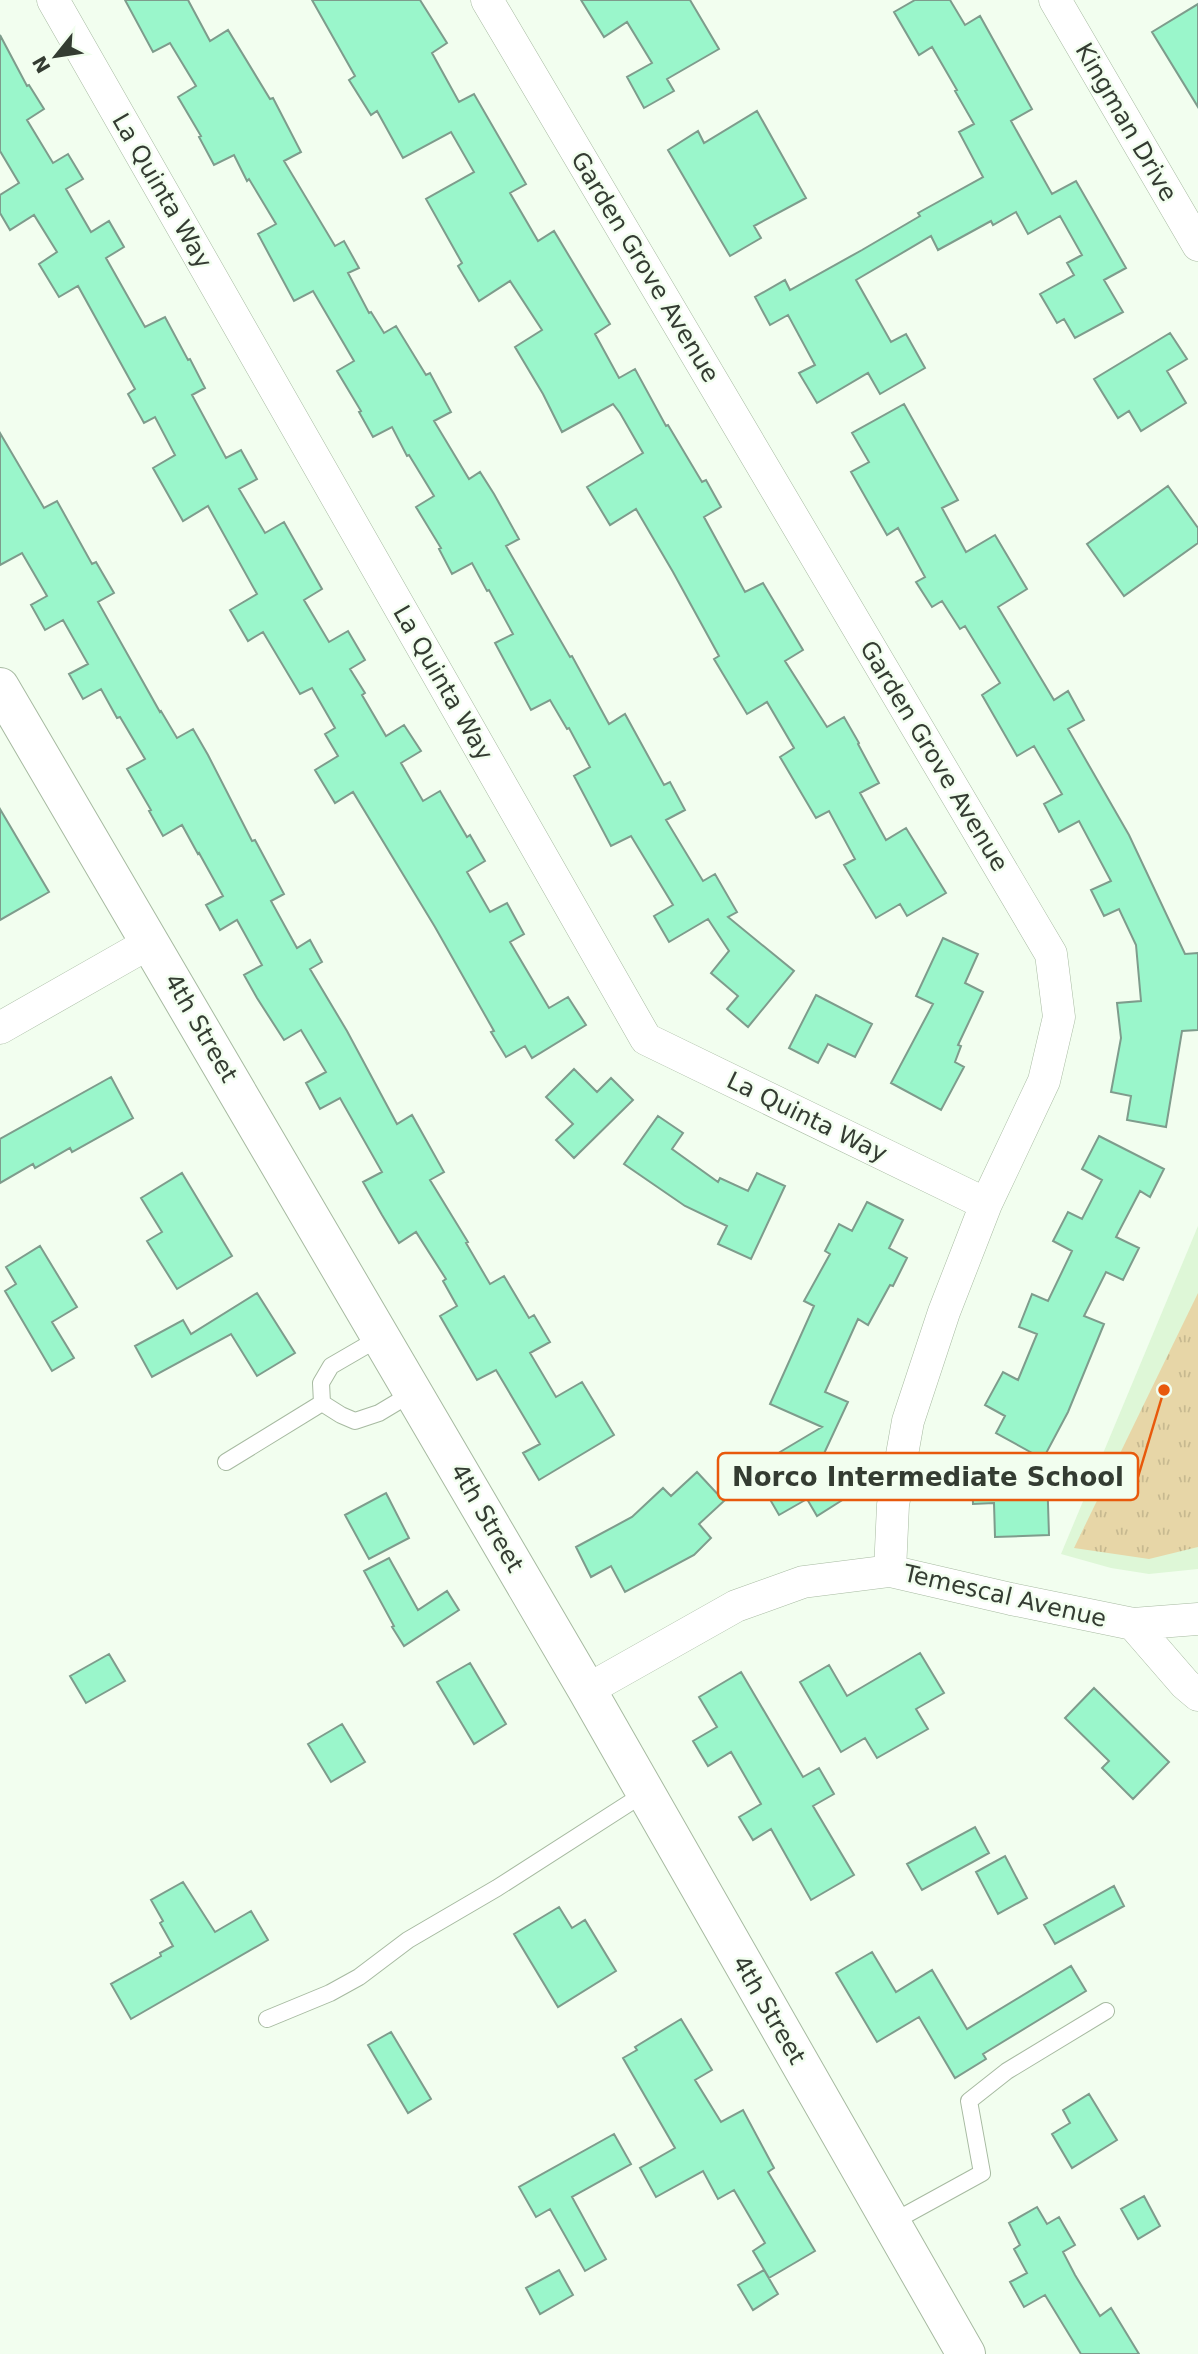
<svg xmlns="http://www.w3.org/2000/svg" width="1198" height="2354" font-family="'DejaVu Sans',sans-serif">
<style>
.built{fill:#def7d7}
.grass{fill:url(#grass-tufts)}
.building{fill:#9af6cb;stroke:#7e9c8c;stroke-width:2}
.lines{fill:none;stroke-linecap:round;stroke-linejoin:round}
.lane-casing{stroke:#a7baa1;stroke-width:18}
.street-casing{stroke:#a7baa1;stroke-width:33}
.secondary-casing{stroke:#a7baa1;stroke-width:40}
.lane{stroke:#fff;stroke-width:16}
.street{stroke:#fff;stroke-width:32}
.secondary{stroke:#fff;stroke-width:38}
.labels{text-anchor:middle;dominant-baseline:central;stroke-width:5;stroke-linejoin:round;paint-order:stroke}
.street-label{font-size:24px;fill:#343c32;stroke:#f2feef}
.leader{fill:none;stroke:#e8590c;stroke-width:2.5}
.callout-dot{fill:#e8590c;stroke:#f2feef;stroke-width:2.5}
.callout{fill:#f2feef;stroke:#e8590c;stroke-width:2.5}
.callout-label{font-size:26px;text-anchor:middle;font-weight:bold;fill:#343c32}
</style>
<defs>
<pattern id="grass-tufts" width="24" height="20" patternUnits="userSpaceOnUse" patternTransform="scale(1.75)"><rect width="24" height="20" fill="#e7d6a7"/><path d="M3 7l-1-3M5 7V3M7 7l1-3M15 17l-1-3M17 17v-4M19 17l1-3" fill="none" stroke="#c7b990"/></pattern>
</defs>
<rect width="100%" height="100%" fill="#f2feef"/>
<path class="built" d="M 1198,1226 L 1198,1569 L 1149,1574 L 1111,1568 L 1061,1554 Z"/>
<path class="grass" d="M 1198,1293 L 1198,1547 L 1149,1559 L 1074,1548 Z"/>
<path class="building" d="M 125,0 L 188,0 L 210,41 L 228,30 L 270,99 L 273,98 L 301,152 L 284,161 L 335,246 L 344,241 L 359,268 L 348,273 L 369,313 L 371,312 L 384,333 L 396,326 L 426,375 L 430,373 L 451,412 L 434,421 L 469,479 L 480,472 L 494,494 L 519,539 L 506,546 L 570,657 L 572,656 L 609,724 L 625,714 L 664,785 L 670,782 L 685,810 L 666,820 L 703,881 L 715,874 L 737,912 L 728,917 L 794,971 L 748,1027 L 727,1009 L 738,996 L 711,973 L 729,951 L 708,919 L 669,942 L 654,916 L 673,905 L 631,836 L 611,846 L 574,776 L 590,767 L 569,728 L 567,729 L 550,700 L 531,710 L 495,643 L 513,634 L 489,590 L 487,591 L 472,563 L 452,574 L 439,549 L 441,548 L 416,507 L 434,496 L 409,455 L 407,456 L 392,427 L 373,437 L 359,412 L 361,411 L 337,371 L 354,361 L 313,291 L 294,301 L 258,234 L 276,224 L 249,179 L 247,181 L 234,155 L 214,165 L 199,137 L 201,136 L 178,97 L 196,86 L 170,43 L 153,52 Z
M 312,0 L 420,0 L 447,43 L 432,53 L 459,102 L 474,94 L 526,184 L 510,193 L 538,241 L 554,231 L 610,324 L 595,334 L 619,378 L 635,369 L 666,426 L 668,425 L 702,482 L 706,480 L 721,507 L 704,517 L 745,592 L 763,583 L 803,650 L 785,661 L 827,727 L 844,717 L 859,743 L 858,744 L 879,783 L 860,793 L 886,840 L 906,828 L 946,893 L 907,916 L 900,904 L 876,918 L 844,865 L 855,859 L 829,811 L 816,818 L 780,757 L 794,748 L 767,702 L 747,714 L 714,659 L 719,656 L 673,572 L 636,509 L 610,525 L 587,487 L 643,453 L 620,413 L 613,404 L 562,432 L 543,394 L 515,347 L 542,330 L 510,281 L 479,301 L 458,266 L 462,263 L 426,199 L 474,172 L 451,132 L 403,158 L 377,111 L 371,115 L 349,80 L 355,76 Z
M 581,0 L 690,0 L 719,49 L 667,79 L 674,91 L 644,108 L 627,77 L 652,63 L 627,22 L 604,37 Z
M 915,0 L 950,0 L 965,25 L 980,16 L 1032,109 L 1011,121 L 1052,194 L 1076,181 L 1126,268 L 1104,280 L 1123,312 L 1075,338 L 1064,319 L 1057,323 L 1040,294 L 1074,275 L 1067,263 L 1082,255 L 1060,216 L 1028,234 L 1016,212 L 993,225 L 991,221 L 938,250 L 931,236 L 856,280 L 891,342 L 906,334 L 925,368 L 880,394 L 868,373 L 817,403 L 799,373 L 815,365 L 788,315 L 770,325 L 755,297 L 785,280 L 790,290 L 862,250 L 920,216 L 918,213 L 983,177 L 959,132 L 974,124 L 955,91 L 957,90 L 932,47 L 919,55 L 894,12 Z
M 1198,4 L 1198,107 L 1152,32 Z
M 0,35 L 27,86 L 29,85 L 44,109 L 27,120 L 53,163 L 68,154 L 83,179 L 66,189 L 91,232 L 109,221 L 124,247 L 106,258 L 145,327 L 165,317 L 188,360 L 190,359 L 205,388 L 192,395 L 226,458 L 241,450 L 257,479 L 239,489 L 265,533 L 284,522 L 322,589 L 304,600 L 329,642 L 348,631 L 365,660 L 350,669 L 365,693 L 362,695 L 386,736 L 404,725 L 421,751 L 401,763 L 423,801 L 440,791 L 467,837 L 470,835 L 485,861 L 467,872 L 490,912 L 507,903 L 524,934 L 510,942 L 549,1008 L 568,997 L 586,1025 L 532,1058 L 525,1046 L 506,1057 L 491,1032 L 494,1031 L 435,927 L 353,792 L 335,803 L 315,770 L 338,756 L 325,734 L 335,728 L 312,688 L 300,694 L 263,632 L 248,641 L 230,610 L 257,594 L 208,506 L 183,521 L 153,468 L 175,455 L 155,417 L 144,423 L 128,394 L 135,389 L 78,286 L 59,297 L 39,264 L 57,252 L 34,215 L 10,230 L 0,213 L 0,195 L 19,183 L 0,151 Z
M 757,111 L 806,198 L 754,226 L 761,238 L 730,256 L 668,150 L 698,131 L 704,143 Z
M 1170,333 L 1187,359 L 1167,371 L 1186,403 L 1141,431 L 1129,411 L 1118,418 L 1094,379 Z
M 904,404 L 958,500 L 942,508 L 966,552 L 995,535 L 1027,589 L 998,607 L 1054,700 L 1068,691 L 1084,720 L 1068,729 L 1129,835 L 1185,954 L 1198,953 L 1198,1030 L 1182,1031 L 1166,1127 L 1127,1120 L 1131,1096 L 1111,1092 L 1121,1038 L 1117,1003 L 1141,1001 L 1136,945 L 1119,909 L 1104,916 L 1091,890 L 1111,881 L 1079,821 L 1059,832 L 1044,804 L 1062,794 L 1034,746 L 1017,756 L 982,695 L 1000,683 L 965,626 L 960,629 L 942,601 L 932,607 L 916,582 L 925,577 L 898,528 L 887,535 L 851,472 L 869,462 L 852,433 Z
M 0,433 L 44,508 L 57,501 L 92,564 L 96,562 L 114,593 L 98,602 L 160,712 L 161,711 L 177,738 L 193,729 L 208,755 L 252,841 L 255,840 L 284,894 L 271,901 L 297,948 L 310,940 L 322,962 L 310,969 L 347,1031 L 397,1124 L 412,1115 L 444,1172 L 430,1180 L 468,1242 L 466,1243 L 490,1284 L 504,1276 L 529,1318 L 534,1315 L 550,1342 L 530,1353 L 556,1397 L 582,1382 L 614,1435 L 539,1480 L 523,1453 L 540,1444 L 496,1370 L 477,1380 L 440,1316 L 457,1306 L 443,1281 L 446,1279 L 416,1232 L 399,1243 L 382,1215 L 363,1182 L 382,1172 L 340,1098 L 320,1109 L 306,1083 L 326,1072 L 301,1030 L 284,1040 L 257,998 L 244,975 L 262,965 L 237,920 L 220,930 L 206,905 L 223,896 L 199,853 L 198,854 L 182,825 L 163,836 L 149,811 L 151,810 L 127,769 L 145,759 L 120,717 L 117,718 L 101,689 L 83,699 L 69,674 L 88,664 L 63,620 L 45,630 L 31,605 L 47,596 L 22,553 L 0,565 Z
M 1168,486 L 1198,528 L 1198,543 L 1124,596 L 1087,544 Z
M 0,809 L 49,892 L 0,920 Z
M 943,938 L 978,954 L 965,983 L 983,992 L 958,1045 L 961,1046 L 955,1062 L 964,1067 L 941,1110 L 891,1083 L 933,1004 L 916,996 Z
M 816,995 L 872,1024 L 855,1057 L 828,1044 L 818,1063 L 789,1048 Z
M 574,1069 L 597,1092 L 611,1078 L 633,1100 L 574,1158 L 556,1140 L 573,1124 L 546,1097 Z
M 111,1077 L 133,1118 L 72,1152 L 70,1148 L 35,1168 L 33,1164 L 0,1183 L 0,1139 Z
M 658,1116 L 683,1133 L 672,1149 L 718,1182 L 720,1178 L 748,1191 L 757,1173 L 785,1186 L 751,1259 L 718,1244 L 727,1226 L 685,1206 L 624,1164 Z
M 1099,1136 L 1164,1169 L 1150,1197 L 1140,1191 L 1116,1237 L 1139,1248 L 1123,1280 L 1106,1272 L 1084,1316 L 1104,1324 L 1068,1412 L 1043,1459 L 996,1433 L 1005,1416 L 985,1405 L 1003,1372 L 1018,1380 L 1037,1334 L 1019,1327 L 1032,1294 L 1048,1301 L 1072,1251 L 1053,1241 L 1068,1212 L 1082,1219 L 1102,1180 L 1082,1169 Z
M 182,1173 L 232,1256 L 177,1289 L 147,1241 L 162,1232 L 141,1198 Z
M 867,1202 L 903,1220 L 889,1248 L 907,1258 L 893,1286 L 890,1285 L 868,1325 L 858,1319 L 825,1392 L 848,1402 L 821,1460 L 844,1499 L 817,1516 L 807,1499 L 779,1515 L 760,1482 L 788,1465 L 780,1452 L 822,1427 L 770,1404 L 814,1306 L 804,1301 L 830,1254 L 825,1251 L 839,1224 L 852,1231 Z
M 40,1246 L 77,1307 L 52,1322 L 74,1358 L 52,1371 L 5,1291 L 16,1284 L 6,1267 Z
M 257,1293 L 295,1353 L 257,1376 L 231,1334 L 152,1377 L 135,1346 L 183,1320 L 191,1334 Z
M 697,1472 L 724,1501 L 699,1524 L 711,1538 L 694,1555 L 625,1592 L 611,1566 L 591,1577 L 576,1547 L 632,1517 L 663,1488 L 671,1496 Z
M 1047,1473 L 1049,1535 L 995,1537 L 994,1503 L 973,1504 L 972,1475 Z
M 386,1493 L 409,1538 L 369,1559 L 345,1515 Z
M 389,1558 L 418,1610 L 447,1591 L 459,1610 L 404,1646 L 392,1627 L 394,1626 L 364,1571 Z
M 920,1653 L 944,1693 L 916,1709 L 928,1729 L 877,1758 L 865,1738 L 841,1752 L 800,1682 L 829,1665 L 847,1696 Z
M 109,1654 L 125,1681 L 86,1703 L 70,1676 Z
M 470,1663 L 506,1724 L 474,1744 L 437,1682 Z
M 741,1672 L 803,1777 L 819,1768 L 834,1794 L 813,1806 L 854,1875 L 811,1900 L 771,1829 L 753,1840 L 739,1817 L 761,1804 L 731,1752 L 708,1766 L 693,1741 L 717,1727 L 699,1697 Z
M 1094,1688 L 1169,1762 L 1133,1799 L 1102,1768 L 1109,1761 L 1065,1718 Z
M 342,1724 L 365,1762 L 331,1782 L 308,1744 Z
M 975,1827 L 989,1853 L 922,1890 L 907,1864 Z
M 1005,1856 L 1027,1898 L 998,1914 L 976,1872 Z
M 183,1882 L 215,1932 L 251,1911 L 268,1940 L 131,2019 L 111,1984 L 161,1956 L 160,1953 L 173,1946 L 160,1923 L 163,1921 L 151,1900 Z
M 1114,1886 L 1124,1906 L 1055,1944 L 1044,1925 Z
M 559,1907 L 572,1928 L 585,1920 L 616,1971 L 558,2007 L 514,1934 Z
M 872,1952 L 896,1992 L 932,1970 L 967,2029 L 1071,1966 L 1086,1991 L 983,2054 L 986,2059 L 955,2078 L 919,2017 L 877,2042 L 836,1973 Z
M 681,2019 L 712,2070 L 695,2080 L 721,2122 L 743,2110 L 774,2168 L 768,2172 L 815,2251 L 769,2278 L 753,2251 L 765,2243 L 734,2190 L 718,2199 L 703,2171 L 656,2197 L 640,2168 L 675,2148 L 623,2058 L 637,2050 L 635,2047 Z
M 391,2032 L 431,2099 L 408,2113 L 368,2045 Z
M 1089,2094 L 1117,2140 L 1072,2168 L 1052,2134 L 1070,2123 L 1063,2110 Z
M 614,2134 L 631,2164 L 572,2197 L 606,2259 L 585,2271 L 550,2209 L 536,2217 L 519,2187 Z
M 1144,2196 L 1160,2226 L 1138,2239 L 1121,2209 Z
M 1037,2207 L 1047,2224 L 1059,2217 L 1075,2245 L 1063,2252 L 1075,2275 L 1100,2316 L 1111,2308 L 1139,2354 L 1081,2354 L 1045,2295 L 1024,2307 L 1010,2282 L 1027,2273 L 1014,2249 L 1020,2245 L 1009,2223 Z
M 559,2270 L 573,2295 L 540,2314 L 526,2288 Z
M 764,2270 L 778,2294 L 753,2310 L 738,2285 Z"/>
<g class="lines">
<g class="lane-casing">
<path id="lane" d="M 322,1403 L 341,1415 L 355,1421 L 379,1413 L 414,1392
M 226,1462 L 322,1403 L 321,1383 L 331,1366 L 381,1337
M 267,2019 L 330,1993 L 359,1977 L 408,1940 L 497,1888 L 645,1793
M 891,2223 L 982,2173 L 969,2101 L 1007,2071 L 1106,2011"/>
</g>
<g class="street-casing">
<path id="street" d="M 53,0 L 646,1039 L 986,1204
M 487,0 L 1051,954 L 1059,1017 L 1044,1081 L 986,1204 L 944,1312 L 908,1421 L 893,1505 L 890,1571
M 1055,0 L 1198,245
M 0,1028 L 151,942
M 1133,1624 L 1185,1684 L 1198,1695
M 587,1690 L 736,1606 L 803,1582 L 890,1571 L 1011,1599 L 1133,1624 L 1198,1619"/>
</g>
<g class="secondary-casing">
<path id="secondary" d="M 0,687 L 587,1690 L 966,2354"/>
</g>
<use href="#lane" class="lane"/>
<use href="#street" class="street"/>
<use href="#secondary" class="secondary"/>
</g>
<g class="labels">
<g class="street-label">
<text transform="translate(1126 122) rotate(60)">Kingman Drive</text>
<text transform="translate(162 191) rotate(60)">La Quinta Way</text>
<text transform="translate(645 267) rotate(59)">Garden Grove Avenue</text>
<text transform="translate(443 683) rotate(60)">La Quinta Way</text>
<text transform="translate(934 756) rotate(59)">Garden Grove Avenue</text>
<text transform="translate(201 1028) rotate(60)">4th Street</text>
<text transform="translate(807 1117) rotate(26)">La Quinta Way</text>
<text transform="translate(487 1518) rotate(60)">4th Street</text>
<text transform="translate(1005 1596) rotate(13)">Temescal Avenue</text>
<text transform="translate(769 2010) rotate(60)">4th Street</text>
</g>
</g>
<path class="leader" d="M1164 1390L1138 1477"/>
<circle class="callout-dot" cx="1164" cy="1390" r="7"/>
<rect class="callout" x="718" y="1453" width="420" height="47" rx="7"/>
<g class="callout-label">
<text x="928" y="1486">Norco Intermediate School</text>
</g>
<g transform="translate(56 56) rotate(240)" stroke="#f2feef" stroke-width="5" paint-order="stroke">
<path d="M0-5L12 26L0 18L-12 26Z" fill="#343c32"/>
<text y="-10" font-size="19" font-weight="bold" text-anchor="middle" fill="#343c32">N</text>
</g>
</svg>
